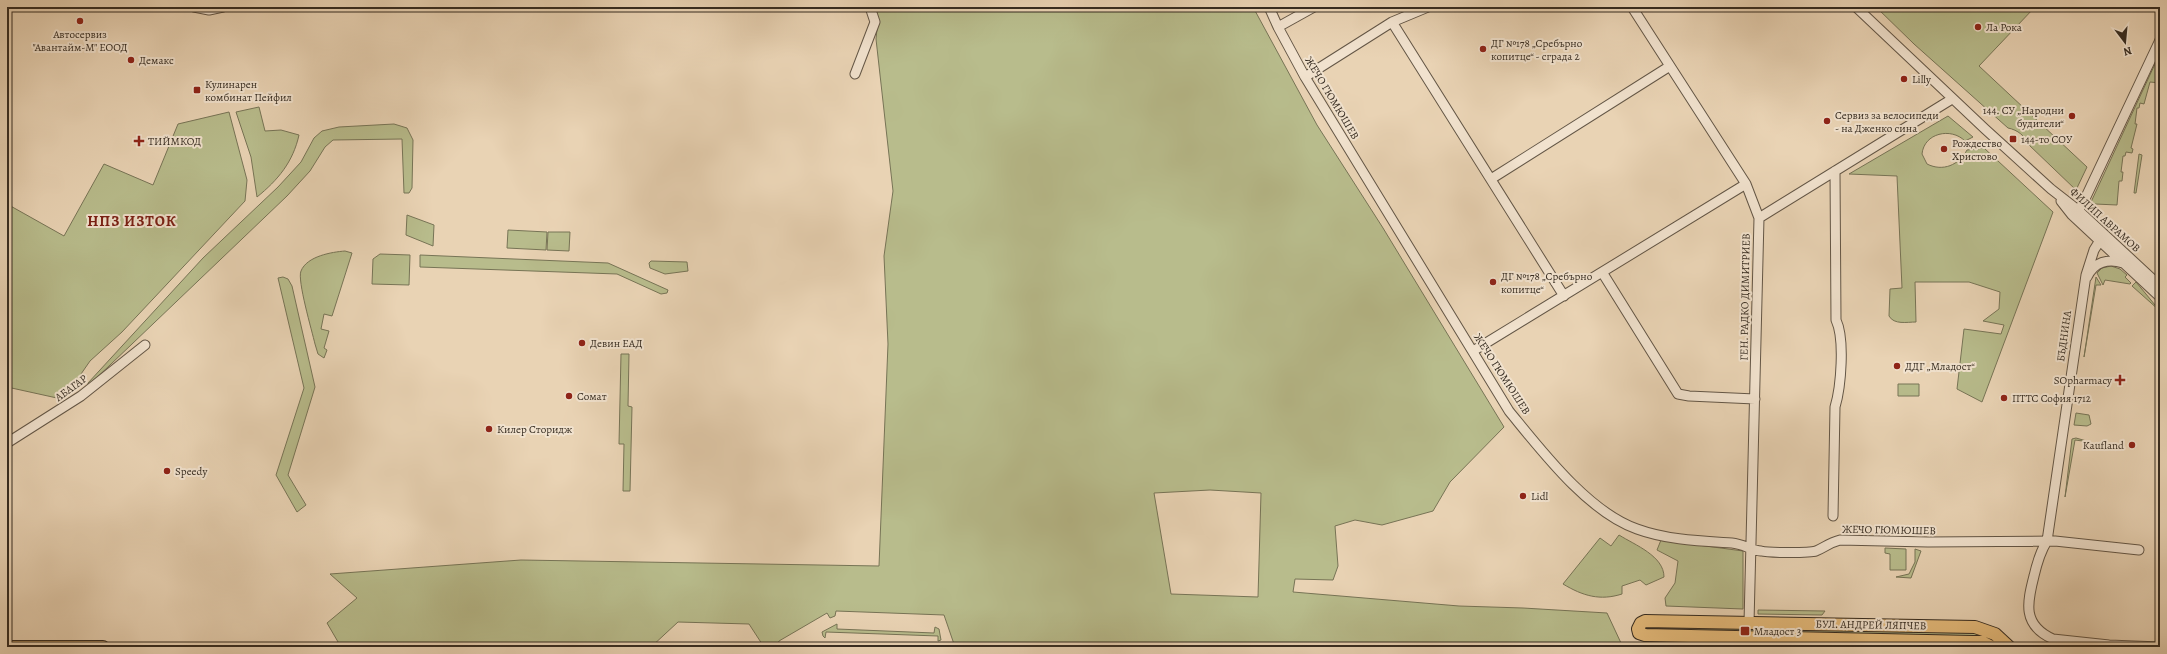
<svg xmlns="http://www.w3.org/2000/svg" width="2167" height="654" font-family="Alegreya,serif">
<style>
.green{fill:#b8bc8c;stroke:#777456;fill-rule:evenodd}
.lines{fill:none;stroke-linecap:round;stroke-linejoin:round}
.minor-casing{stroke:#635646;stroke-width:11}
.major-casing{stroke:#362c21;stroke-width:14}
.minor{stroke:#f1e2ce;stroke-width:9}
.major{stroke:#e4ba7a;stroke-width:12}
.poi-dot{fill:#8f2418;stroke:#f1e2ce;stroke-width:1.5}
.labels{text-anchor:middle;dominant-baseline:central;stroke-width:4;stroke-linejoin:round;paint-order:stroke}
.poi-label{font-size:11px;fill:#362c21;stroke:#f1e2ce;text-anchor:start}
.street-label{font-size:11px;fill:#362c21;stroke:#f1e2ce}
.district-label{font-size:15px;font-weight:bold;letter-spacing:1px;fill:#7a1f14;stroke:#f1e2ce}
</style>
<rect width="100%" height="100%" fill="#e9d3b4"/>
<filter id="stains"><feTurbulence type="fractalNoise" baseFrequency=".005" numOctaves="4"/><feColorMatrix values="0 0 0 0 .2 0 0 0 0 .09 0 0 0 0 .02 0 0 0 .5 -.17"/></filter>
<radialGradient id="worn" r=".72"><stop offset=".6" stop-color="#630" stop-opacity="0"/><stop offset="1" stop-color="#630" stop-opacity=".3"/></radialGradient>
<path class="green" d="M 874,7 L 1253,7 L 1317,125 L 1383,228 L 1504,427 L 1450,482 L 1433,511 L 1382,525 L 1355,520 L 1335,526 L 1338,566 L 1333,580 L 1295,579 L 1293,592 L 1459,606 L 1523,608 L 1607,613 L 1621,643 L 1628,647 L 955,647 L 944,615 L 836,611 L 835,616 L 830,618 L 827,613 L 779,641 L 776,647 L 764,647 L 749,624 L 678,622 L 651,647 L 341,647 L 327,623 L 357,598 L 330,574 L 521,560 L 879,566 L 888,344 L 884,256 L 893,191 L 876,39 L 878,19 ZM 1210,490 L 1261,493 L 1258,597 L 1171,594 L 1154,493 Z
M 1876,7 L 2034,8 L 1979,66 L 2087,167 L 2076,190 L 2029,145 C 2025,136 2018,130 2008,128 L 1914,44 Z
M 2155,64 L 2160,65 L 2160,83 L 2150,82 L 2144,104 L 2140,103 L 2139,108 L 2137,108 L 2135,124 L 2137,124 L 2131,148 L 2133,149 L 2132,153 L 2126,152 L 2125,156 L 2123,156 L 2121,172 L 2123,172 L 2122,181 L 2119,181 L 2117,205 L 2095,204 L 2091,202 Z
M 259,107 L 265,131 L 281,130 L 299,135 C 293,162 278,180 257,197 L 251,157 L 236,112 Z
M 229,112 L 247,180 L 245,201 L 122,332 L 90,361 L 72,387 L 57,398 L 7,387 L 7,204 L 64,236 L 104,164 L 153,185 L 178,124 Z
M 1948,116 L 1973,137 L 1965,141 C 1951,127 1924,133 1922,154 L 1927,164 C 1943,172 1959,165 1967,150 L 1984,148 L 2053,212 L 1982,402 L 1957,389 L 1964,329 L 2001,334 L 2004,325 L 1983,321 L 1999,309 L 2000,292 L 1969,282 L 1915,282 L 1916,322 C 1907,322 1894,325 1889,316 L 1890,289 L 1902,288 L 1897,176 L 1849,174 Z
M 394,124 L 407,128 L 413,140 L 412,188 L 409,193 L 404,193 L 402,139 L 333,140 L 325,147 L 310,171 L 287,196 L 88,386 L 88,383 L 203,258 L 278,187 L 301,162 L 314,138 L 322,131 L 339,127 Z
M 2139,154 L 2142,155 L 2136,193 L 2134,193 Z
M 407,215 L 434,225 L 433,246 L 406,235 Z
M 508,230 L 547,232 L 546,250 L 507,248 Z
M 548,232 L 570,232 L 569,251 L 547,250 Z
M 345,251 L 352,253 L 332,316 L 324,314 L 321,329 L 329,331 L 324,348 L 327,350 L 324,358 L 318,354 L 315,344 C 312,331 297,280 301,271 C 307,256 332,252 345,251 Z
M 380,254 L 410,255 L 409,285 L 372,284 L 373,259 Z
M 420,255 L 608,263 L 668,290 L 667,293 L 661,294 L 617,274 L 420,267 Z
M 651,261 L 687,262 L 688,271 L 665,274 L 650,268 L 649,263 Z
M 2111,266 L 2120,269 L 2127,275 L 2125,277 L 2131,283 L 2130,284 L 2105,280 L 2103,285 L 2097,273 L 2102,268 Z
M 283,277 L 288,279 L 292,286 L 315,387 L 288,475 L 306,505 L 297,512 L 276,475 L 304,388 L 278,278 Z
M 2096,277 L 2101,285 L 2096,285 L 2084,357 Z
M 2136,282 L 2160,311 L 2132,286 Z
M 621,354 L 629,354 L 628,406 L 632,407 L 630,491 L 623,491 L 624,444 L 619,444 Z
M 1898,384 L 1919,384 L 1919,396 L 1898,396 Z
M 2076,413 L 2089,415 L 2091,424 L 2087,426 L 2074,425 Z
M 2076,438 L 2090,442 L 2075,440 L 2065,497 L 2072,439 Z
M 1619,535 C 1635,545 1664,556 1664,577 L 1646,585 L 1640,580 L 1622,586 L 1622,594 C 1600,601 1583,596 1563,584 L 1600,538 L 1611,546 Z
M 1661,540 L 1743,551 L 1743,609 L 1666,606 L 1665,598 L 1675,583 L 1678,561 L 1657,550 Z
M 1885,548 L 1906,549 L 1906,570 L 1890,570 L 1890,554 L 1885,553 Z
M 1915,549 L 1921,551 L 1911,578 L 1896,577 L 1909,574 L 1915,562 Z
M 1758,610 L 1825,611 L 1822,615 L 1758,614 Z
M 837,624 L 837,629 L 934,633 L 935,627 L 939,629 L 941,640 L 938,641 L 938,636 L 826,632 L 825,638 L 823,636 L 822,632 Z
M 1657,628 L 1967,632 L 1973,632 L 1984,637 L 1657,631 Z"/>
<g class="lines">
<g class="minor-casing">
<path id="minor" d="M 194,7 L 209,10 L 223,7
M 1269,7 L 1278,27 L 1305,77 L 1509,411 C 1541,450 1588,512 1637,529 C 1667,540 1700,541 1732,543 C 1743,544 1751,550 1761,551 C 1769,553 1810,553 1816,551 C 1825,547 1829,543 1840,540 L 1928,542 L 2055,541 L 2139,550
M 1632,7 L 1746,184 L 1759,218 L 1749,623
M 1856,7 L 1985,129 L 2051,189 L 2078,210 L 2160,286
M 1392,22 L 1564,296
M 1278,27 L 1314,7
M 855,74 L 875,22 L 870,7
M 1305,77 L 1392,22 L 1428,7
M 1491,179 L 1670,66
M 2061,201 L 2072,215 L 2160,297
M 2078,210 L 2083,203 L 2160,40
M 1759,218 L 1952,99
M 2104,234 L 2094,250 L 2086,275 L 2047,541 C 2040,552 2037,563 2034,576 C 2027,603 2022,625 2053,639 L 2109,645 L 2160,647
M 1602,272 L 1678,394 L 1689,396 L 1755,399
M 2087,277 C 2094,262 2108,258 2123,263
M 1473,351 L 1746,184
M 7,443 L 81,396 L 145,345
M 1833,516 L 1835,407 C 1841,387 1845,339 1836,320 L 1835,171
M 1714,647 L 1714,637"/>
</g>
<g class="major-casing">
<path id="major" d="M 7,647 L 103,647
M 1992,647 L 1982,642 L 1973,642 L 1645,635 L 1639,633 L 1638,629 L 1641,623 L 1645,621 L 1975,627 L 1995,634 L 2009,647"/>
</g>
<use href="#minor" class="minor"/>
<use href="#major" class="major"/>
</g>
<g class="poi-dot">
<circle cx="80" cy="21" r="4"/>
<circle cx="1978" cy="27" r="4"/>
<circle cx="1483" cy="49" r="4"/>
<circle cx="131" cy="60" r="4"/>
<circle cx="1904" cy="79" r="4"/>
<rect x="193" y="86" width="8" height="8" rx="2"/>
<circle cx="2072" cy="116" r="4"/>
<circle cx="1827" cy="121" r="4"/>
<rect x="2009" y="135" width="8" height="8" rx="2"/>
<path d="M137 135h4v4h4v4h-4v4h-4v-4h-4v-4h4z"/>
<circle cx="1944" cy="149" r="4"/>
<circle cx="1493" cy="282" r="4"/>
<circle cx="582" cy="343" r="4"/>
<circle cx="1897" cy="366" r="4"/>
<path d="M2118 374h4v4h4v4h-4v4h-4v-4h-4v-4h4z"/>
<circle cx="569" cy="396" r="4"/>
<circle cx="2004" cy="398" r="4"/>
<circle cx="489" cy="429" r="4"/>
<circle cx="2132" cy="445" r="4"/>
<circle cx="167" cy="471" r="4"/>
<circle cx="1523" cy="496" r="4"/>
<rect x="1740" y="626" width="10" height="10" rx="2"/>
</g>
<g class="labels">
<g class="poi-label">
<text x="1986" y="27">Ла Рока</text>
<text x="80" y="34" text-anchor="middle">Автосервиз<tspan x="80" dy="13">"Авантайм-М" ЕООД</tspan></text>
<text x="1491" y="43">ДГ №178 „Сребърно<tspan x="1491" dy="13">копитце“ - сграда 2</tspan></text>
<text x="139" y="60">Демакс</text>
<text x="1912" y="79">Lilly</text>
<text x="205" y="84">Кулинарен<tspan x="205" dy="13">комбинат Пейфил</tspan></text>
<text x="2064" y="110" text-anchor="end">144. СУ „Народни<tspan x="2064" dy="13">будители“</tspan></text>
<text x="1835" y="115">Сервиз за велосипеди<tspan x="1835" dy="13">- на Дженко сина</tspan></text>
<text x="2021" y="139">144-то СОУ</text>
<text x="148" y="141">ТИЙМКОД</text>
<text x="1952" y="143">Рождество<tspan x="1952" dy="13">Христово</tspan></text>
<text x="1501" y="276">ДГ №178 „Сребърно<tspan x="1501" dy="13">копитце“</tspan></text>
<text x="590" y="343">Девин ЕАД</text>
<text x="1905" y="366">ДДГ „Младост“</text>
<text x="2112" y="380" text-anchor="end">SOpharmacy</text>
<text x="577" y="396">Сомат</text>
<text x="2012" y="398">ПТТС София 1712</text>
<text x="497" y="429">Килер Сторидж</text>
<text x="2124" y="445" text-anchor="end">Kaufland</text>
<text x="175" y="471">Speedy</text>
<text x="1531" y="496">Lidl</text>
<text x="1754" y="631">Младост 3</text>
</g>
<g class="street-label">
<text transform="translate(1332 98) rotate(59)">ЖЕЧО ГЮМЮШЕВ</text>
<text transform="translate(2105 220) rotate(42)">ФИЛИП АВРАМОВ</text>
<text transform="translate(1745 297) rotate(-89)">ГЕН. РАДКО ДИМИТРИЕВ</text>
<text transform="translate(2064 336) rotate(-82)">БЪДНИНА</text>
<text transform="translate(1502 374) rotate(57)">ЖЕЧО ГЮМЮШЕВ</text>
<text transform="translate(71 388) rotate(-36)">АБАГАР</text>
<text transform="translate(1889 530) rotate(1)">ЖЕЧО ГЮМЮШЕВ</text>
<text transform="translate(1871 625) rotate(1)">БУЛ. АНДРЕЙ ЛЯПЧЕВ</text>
</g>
<g class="district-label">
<text x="132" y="221">НПЗ ИЗТОК</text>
</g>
</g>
<rect width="2167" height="654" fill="none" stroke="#e9d3b4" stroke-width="24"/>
<rect x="8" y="8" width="2151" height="638" fill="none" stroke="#362c21" stroke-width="2"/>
<rect x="12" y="12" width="2143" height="630" fill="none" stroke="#362c21"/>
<g transform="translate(2125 42) rotate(164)" stroke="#f1e2ce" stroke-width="3" paint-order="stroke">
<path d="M0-3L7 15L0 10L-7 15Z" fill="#362c21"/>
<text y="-6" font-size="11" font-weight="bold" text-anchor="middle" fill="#362c21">N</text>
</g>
<rect width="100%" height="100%" filter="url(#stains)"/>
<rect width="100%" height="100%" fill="url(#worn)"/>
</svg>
